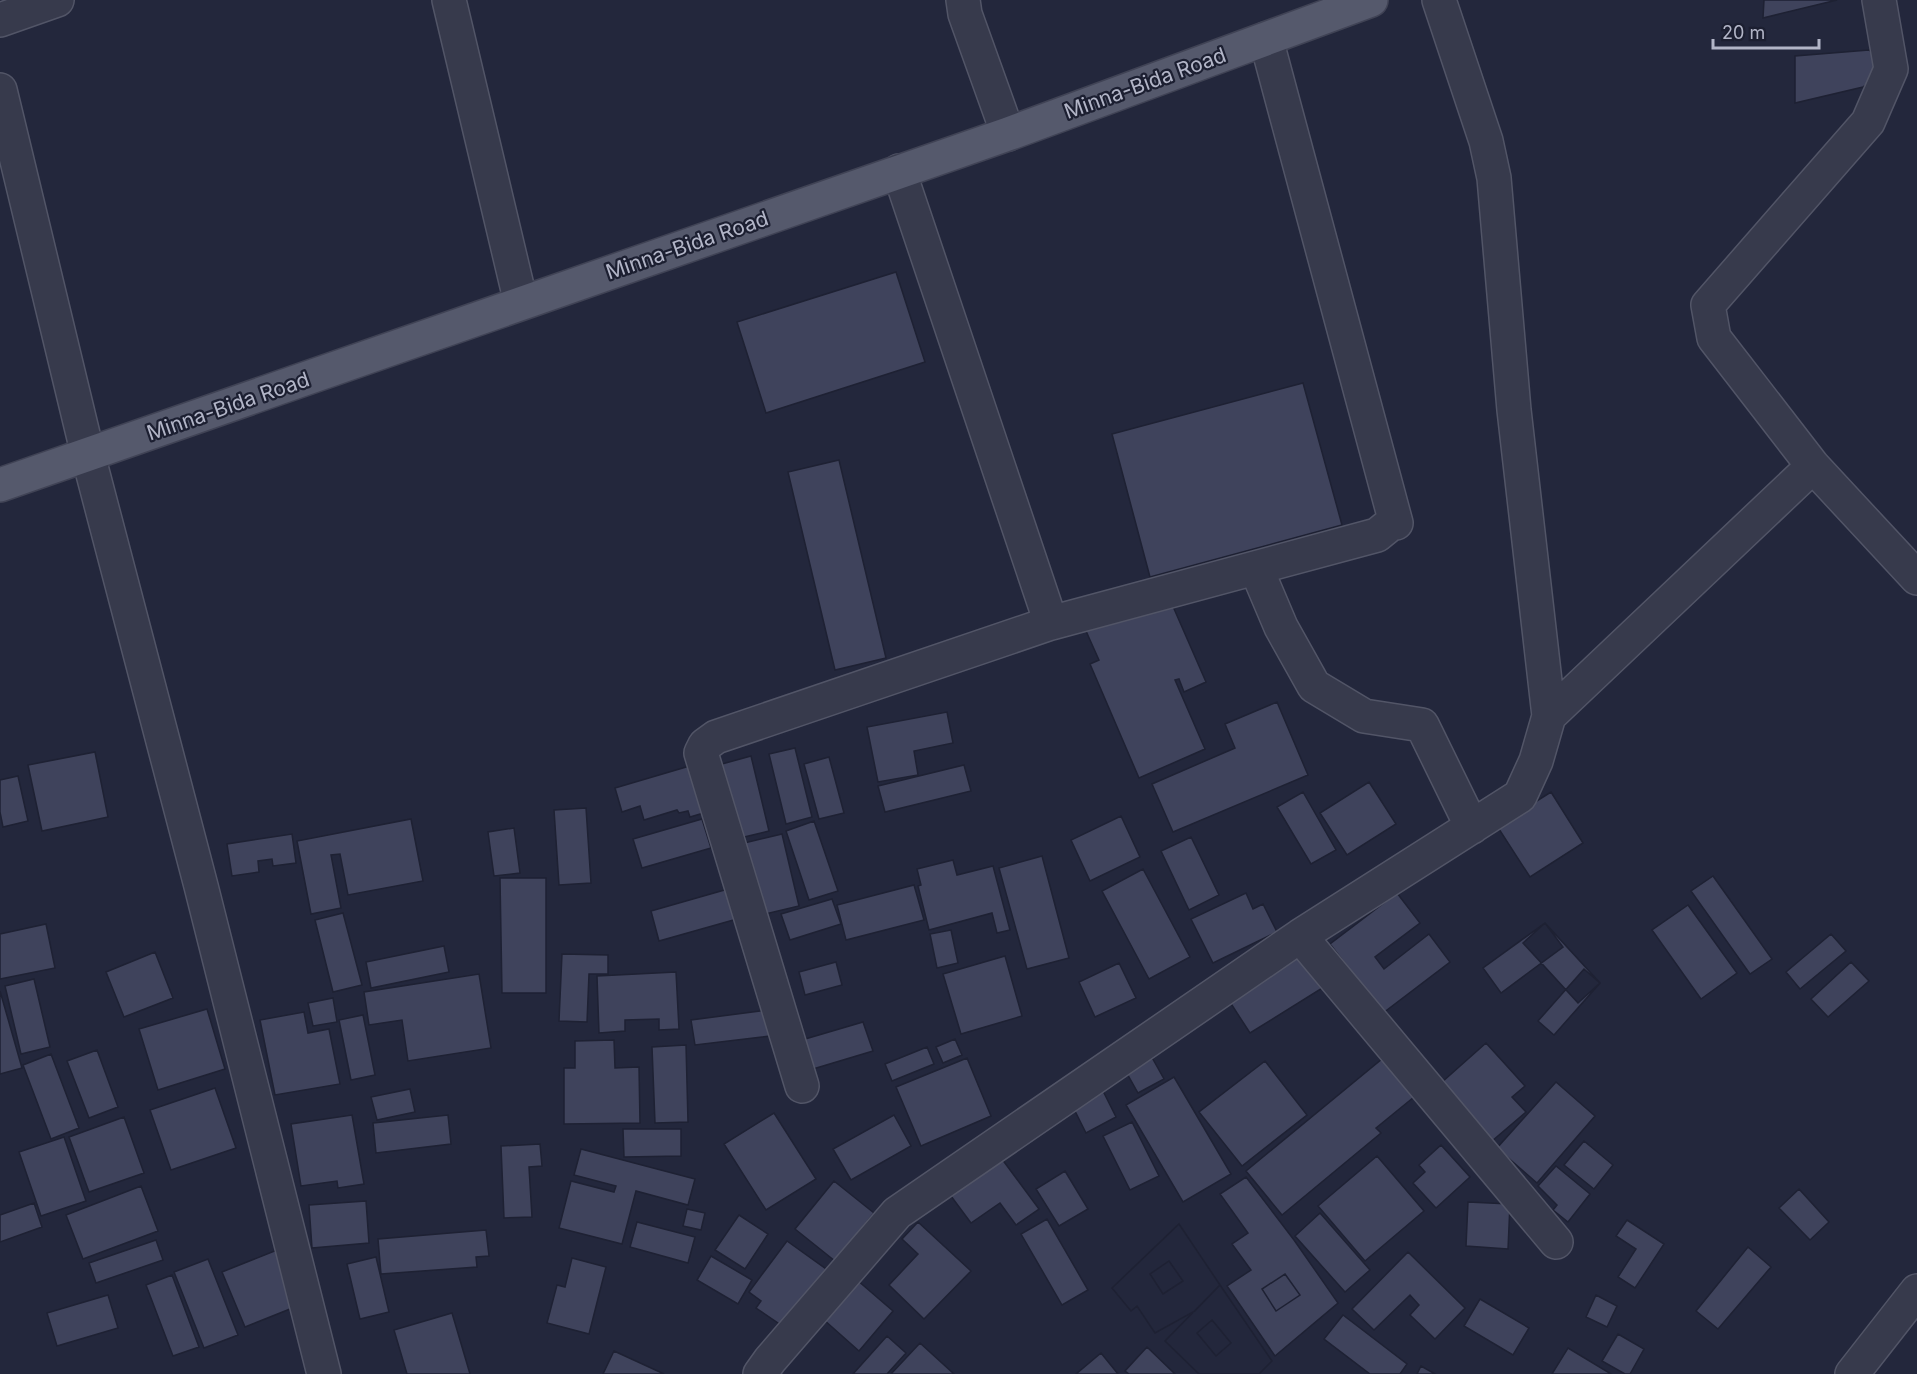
<svg xmlns="http://www.w3.org/2000/svg" width="1917" height="1374" font-family="Inter,sans-serif">
<style>
.building{fill:#3f435c;stroke:#1e2133;stroke-width:1.5;fill-rule:evenodd}
.lines{fill:none;stroke-linecap:round;stroke-linejoin:round}
.minor-casing{stroke:#525567;stroke-width:36}
.major-casing{stroke:#404355;stroke-width:36}
.minor{stroke:#373a4c;stroke-width:33}
.major{stroke:#55596c;stroke-width:33}
.labels{text-anchor:middle;dominant-baseline:central;stroke-width:4.5;stroke-linejoin:round;paint-order:stroke}
.street-label{font-size:21px;fill:#b2b5c7;stroke:#1c1f31}
</style>
<rect width="100%" height="100%" fill="#23273c"/>
<path class="building" d="M 1764,0 L 1837,0 L 1763,18 Z
M 1869,50 L 1891,69 L 1863,87 L 1795,103 L 1795,56 Z
M 896,272 L 925,362 L 766,413 L 737,322 Z
M 1303,383 L 1342,525 L 1150,577 L 1112,434 Z
M 839,460 L 886,658 L 835,670 L 788,472 Z
M 1168,595 L 1206,682 L 1184,692 L 1179,679 L 1175,680 L 1205,749 L 1139,778 L 1090,664 L 1099,660 L 1086,631 Z
M 1277,702 L 1308,775 L 1173,832 L 1152,784 L 1235,748 L 1225,724 Z
M 947,712 L 953,743 L 914,751 L 918,775 L 878,782 L 867,727 Z
M 795,748 L 812,817 L 786,824 L 769,754 Z
M 95,752 L 108,817 L 42,831 L 28,765 Z
M 751,756 L 769,831 L 740,838 L 722,764 Z
M 829,757 L 844,813 L 819,819 L 804,764 Z
M 693,765 L 707,812 L 690,817 L 688,811 L 679,813 L 677,810 L 644,820 L 640,806 L 622,812 L 615,788 Z
M 964,765 L 971,791 L 885,812 L 878,786 Z
M 18,776 L 28,821 L 3,827 L 0,812 L 0,780 Z
M 1369,782 L 1396,824 L 1347,855 L 1320,813 Z
M 1303,792 L 1336,850 L 1311,864 L 1277,807 Z
M 1551,792 L 1583,843 L 1530,877 L 1497,826 Z
M 586,808 L 591,883 L 559,885 L 554,810 Z
M 1121,816 L 1140,857 L 1090,881 L 1071,840 Z
M 411,819 L 423,881 L 348,895 L 340,854 L 331,855 L 341,908 L 311,914 L 297,841 Z
M 702,819 L 711,848 L 642,868 L 633,839 Z
M 814,821 L 838,891 L 809,900 L 786,831 Z
M 514,828 L 520,873 L 494,876 L 488,832 Z
M 292,834 L 296,863 L 273,866 L 272,859 L 258,861 L 259,872 L 232,876 L 227,844 Z
M 782,834 L 799,906 L 757,916 L 740,844 Z
M 1191,837 L 1219,895 L 1189,910 L 1161,851 Z
M 1042,856 L 1069,958 L 1027,969 L 999,868 Z
M 953,860 L 957,875 L 993,866 L 1010,930 L 997,933 L 992,913 L 929,930 L 918,886 L 921,885 L 917,869 Z
M 1143,869 L 1190,957 L 1149,979 L 1102,891 Z
M 1713,876 L 1772,959 L 1750,974 L 1691,891 Z
M 500,878 L 546,878 L 546,993 L 502,993 Z
M 914,885 L 924,920 L 846,940 L 837,905 Z
M 728,889 L 737,919 L 659,941 L 651,911 Z
M 1246,893 L 1253,909 L 1263,904 L 1277,932 L 1213,963 L 1191,919 Z
M 1397,893 L 1420,923 L 1375,957 L 1384,969 L 1429,934 L 1450,962 L 1383,1013 L 1330,944 Z
M 832,899 L 841,924 L 790,940 L 781,914 Z
M 1688,905 L 1737,973 L 1701,999 L 1652,930 Z
M 343,913 L 362,985 L 333,992 L 315,920 Z
M 1545,923 L 1600,983 L 1578,1003 L 1523,943 Z
M 1545,923 L 1563,947 L 1501,993 L 1483,968 Z
M 46,924 L 55,968 L 0,979 L 0,934 Z
M 951,930 L 958,963 L 937,968 L 930,934 Z
M 1831,934 L 1846,951 L 1800,989 L 1786,972 Z
M 444,946 L 449,972 L 371,988 L 366,962 Z
M 155,952 L 173,998 L 124,1017 L 106,972 Z
M 1303,952 L 1324,987 L 1250,1033 L 1228,999 Z
M 562,954 L 608,955 L 608,974 L 589,974 L 587,1022 L 559,1021 Z
M 1005,956 L 1022,1016 L 961,1034 L 943,974 Z
M 836,962 L 842,985 L 805,995 L 799,972 Z
M 1851,962 L 1869,981 L 1828,1017 L 1811,999 Z
M 1119,963 L 1136,998 L 1095,1017 L 1079,982 Z
M 1584,969 L 1600,983 L 1554,1035 L 1538,1021 Z
M 676,972 L 679,1029 L 659,1030 L 659,1019 L 625,1020 L 625,1031 L 599,1033 L 597,976 Z
M 479,974 L 491,1048 L 408,1061 L 402,1020 L 369,1025 L 364,992 Z
M 34,979 L 50,1047 L 21,1054 L 5,986 Z
M 0,991 L 22,1068 L 0,1074 Z
M 333,998 L 337,1022 L 313,1026 L 308,1003 Z
M 207,1009 L 225,1069 L 158,1090 L 139,1029 Z
M 775,1009 L 778,1035 L 695,1045 L 691,1020 Z
M 304,1012 L 308,1033 L 329,1029 L 340,1084 L 275,1095 L 260,1020 Z
M 363,1015 L 375,1075 L 351,1080 L 339,1020 Z
M 863,1022 L 873,1051 L 803,1072 L 795,1042 Z
M 955,1039 L 962,1055 L 943,1063 L 936,1047 Z
M 614,1040 L 615,1068 L 639,1067 L 640,1123 L 564,1124 L 564,1068 L 575,1068 L 575,1041 Z
M 1486,1043 L 1525,1086 L 1512,1097 L 1526,1112 L 1492,1141 L 1441,1083 Z
M 686,1045 L 688,1122 L 655,1123 L 652,1047 Z
M 927,1047 L 934,1064 L 892,1081 L 885,1064 Z
M 97,1050 L 118,1107 L 89,1118 L 67,1061 Z
M 51,1054 L 79,1128 L 51,1139 L 23,1065 Z
M 1150,1054 L 1164,1079 L 1138,1093 L 1124,1068 Z
M 967,1058 L 991,1116 L 921,1146 L 896,1087 Z
M 1382,1059 L 1414,1097 L 1376,1128 L 1381,1133 L 1282,1215 L 1246,1171 Z
M 1265,1061 L 1307,1115 L 1242,1166 L 1199,1112 Z
M 1174,1077 L 1231,1174 L 1183,1202 L 1126,1105 Z
M 1556,1082 L 1595,1116 L 1537,1183 L 1497,1148 Z
M 1101,1087 L 1116,1117 L 1086,1133 L 1071,1103 Z
M 215,1088 L 236,1148 L 171,1170 L 150,1110 Z
M 410,1089 L 415,1112 L 377,1120 L 371,1097 Z
M 774,1113 L 816,1179 L 766,1210 L 724,1144 Z
M 352,1115 L 364,1184 L 338,1188 L 337,1181 L 301,1186 L 291,1124 Z
M 448,1115 L 451,1144 L 376,1153 L 373,1123 Z
M 894,1115 L 911,1146 L 851,1180 L 833,1149 Z
M 124,1117 L 144,1173 L 89,1192 L 69,1137 Z
M 1132,1122 L 1159,1176 L 1130,1190 L 1103,1136 Z
M 623,1129 L 681,1129 L 681,1156 L 624,1157 Z
M 64,1137 L 86,1201 L 41,1216 L 19,1152 Z
M 1584,1141 L 1613,1165 L 1594,1189 L 1564,1165 Z
M 540,1144 L 542,1166 L 529,1167 L 532,1217 L 504,1218 L 501,1146 Z
M 1441,1145 L 1470,1177 L 1436,1208 L 1413,1183 L 1425,1172 L 1419,1165 Z
M 581,1149 L 695,1179 L 688,1205 L 636,1191 L 622,1244 L 559,1228 L 571,1181 L 614,1192 L 616,1186 L 574,1175 Z
M 999,1155 L 1039,1209 L 1016,1225 L 1000,1203 L 971,1223 L 948,1192 Z
M 1377,1156 L 1424,1211 L 1365,1261 L 1318,1206 Z
M 1556,1166 L 1590,1194 L 1568,1222 L 1553,1210 L 1557,1205 L 1538,1186 Z
M 1065,1171 L 1088,1209 L 1059,1226 L 1036,1189 Z
M 1246,1177 L 1294,1240 L 1338,1303 L 1275,1356 L 1227,1286 L 1251,1270 L 1232,1244 L 1248,1233 L 1220,1194 ZM 1285,1274 L 1300,1295 L 1276,1311 L 1262,1289 Z
M 834,1181 L 874,1213 L 835,1261 L 795,1229 Z
M 141,1186 L 158,1231 L 83,1259 L 66,1215 Z
M 1799,1189 L 1829,1222 L 1810,1240 L 1779,1208 Z
M 366,1201 L 369,1243 L 312,1248 L 309,1205 Z
M 1468,1202 L 1510,1204 L 1508,1249 L 1466,1246 Z
M 34,1203 L 42,1227 L 0,1242 L 0,1215 Z
M 687,1209 L 705,1213 L 701,1230 L 683,1226 Z
M 1320,1213 L 1370,1270 L 1345,1292 L 1295,1236 Z
M 739,1215 L 768,1234 L 745,1269 L 715,1250 Z
M 1047,1219 L 1088,1290 L 1062,1305 L 1021,1234 Z
M 1627,1220 L 1664,1244 L 1635,1288 L 1618,1277 L 1636,1249 L 1616,1236 Z
M 637,1222 L 695,1237 L 688,1263 L 630,1247 Z
M 918,1222 L 971,1271 L 924,1319 L 889,1285 L 918,1254 L 902,1239 Z
M 1179,1224 L 1220,1285 L 1195,1311 L 1155,1333 L 1137,1306 L 1131,1311 L 1112,1288 ZM 1169,1261 L 1183,1281 L 1163,1294 L 1150,1274 Z
M 1179,1224 L 1220,1285 L 1195,1311 L 1155,1333 L 1137,1306 L 1131,1311 L 1112,1288 Z
M 486,1230 L 489,1256 L 476,1257 L 477,1267 L 381,1274 L 378,1239 Z
M 156,1240 L 163,1260 L 96,1283 L 89,1263 Z
M 787,1241 L 826,1269 L 784,1327 L 756,1308 L 761,1301 L 749,1292 Z
M 1748,1247 L 1771,1267 L 1718,1329 L 1696,1311 Z
M 277,1250 L 300,1305 L 245,1327 L 222,1272 Z
M 1408,1252 L 1465,1308 L 1435,1339 L 1410,1315 L 1419,1305 L 1410,1295 L 1374,1330 L 1352,1309 Z
M 711,1256 L 752,1280 L 738,1304 L 697,1280 Z
M 376,1257 L 389,1312 L 360,1319 L 347,1264 Z
M 572,1258 L 606,1267 L 589,1334 L 547,1323 L 557,1285 L 565,1287 Z
M 208,1259 L 238,1335 L 204,1348 L 174,1272 Z
M 1169,1261 L 1183,1281 L 1163,1294 L 1150,1274 Z
M 1285,1274 L 1300,1295 L 1276,1311 L 1262,1289 Z
M 172,1275 L 199,1347 L 173,1356 L 146,1285 Z
M 857,1280 L 893,1311 L 859,1351 L 823,1319 Z
M 1220,1285 L 1272,1361 L 1259,1374 L 1199,1374 L 1165,1341 ZM 1212,1320 L 1231,1343 L 1216,1356 L 1197,1333 Z
M 1220,1285 L 1272,1361 L 1259,1374 L 1199,1374 L 1165,1341 Z
M 108,1295 L 118,1328 L 57,1346 L 47,1313 Z
M 1596,1295 L 1617,1306 L 1607,1327 L 1586,1317 Z
M 1480,1299 L 1529,1328 L 1513,1355 L 1464,1326 Z
M 452,1313 L 470,1374 L 407,1374 L 394,1330 Z
M 1343,1315 L 1407,1364 L 1400,1374 L 1370,1374 L 1324,1339 Z
M 1212,1320 L 1231,1343 L 1216,1356 L 1197,1333 Z
M 1618,1334 L 1644,1349 L 1630,1374 L 1625,1374 L 1602,1361 Z
M 887,1336 L 906,1353 L 887,1374 L 853,1374 Z
M 920,1343 L 954,1374 L 891,1374 Z
M 1147,1347 L 1175,1374 L 1129,1374 L 1125,1371 Z
M 1568,1348 L 1611,1374 L 1552,1374 Z
M 614,1351 L 664,1374 L 603,1374 Z
M 1101,1353 L 1118,1374 L 1076,1374 Z
M 1421,1366 L 1435,1374 L 1417,1374 Z"/>
<g class="lines">
<g class="minor-casing">
<path id="minor" d="M 449,0 L 521,303
M 963,0 L 965,14 L 1008,134
M 1879,0 L 1891,69 L 1868,122 L 1708,305 L 1714,338 L 1813,466 L 1917,578
M 0,20 L 57,0
M 0,90 L 88,455 L 201,886 L 324,1374
M 899,171 L 1051,623
M 1256,568 L 1281,627 L 1314,686 L 1364,716 L 1422,725 L 1472,827
M 1549,716 L 1813,466
M 1300,936 L 1556,1242
M 802,1086 L 701,753 L 705,745 L 716,737 L 1051,623 L 1377,535 L 1393,522 L 1396,523 L 1266,39
M 760,1374 L 770,1360 L 897,1213 L 1300,936 L 1520,796 L 1536,761 L 1549,716 L 1514,410 L 1494,178 L 1486,141 L 1439,0
M 1852,1374 L 1917,1291"/>
</g>
<g class="major-casing">
<path id="major" d="M 0,485 L 1008,134 L 1371,0"/>
</g>
<use href="#minor" class="minor"/>
<use href="#major" class="major"/>
</g>
<g class="labels">
<g class="street-label">
<text transform="translate(1145 83) rotate(-20)">Minna-Bida Road</text>
<text transform="translate(687 245) rotate(-19)">Minna-Bida Road</text>
<text transform="translate(228 406) rotate(-19)">Minna-Bida Road</text>
</g>
</g>
<path d="M1713 39v9h106v-9" fill="none" stroke="#b2b5c7" stroke-width="3"/>
<text x="1722" y="39" font-size="18" fill="#b2b5c7" stroke="#1c1f31" stroke-width="4.5" paint-order="stroke">20 m</text>
</svg>
